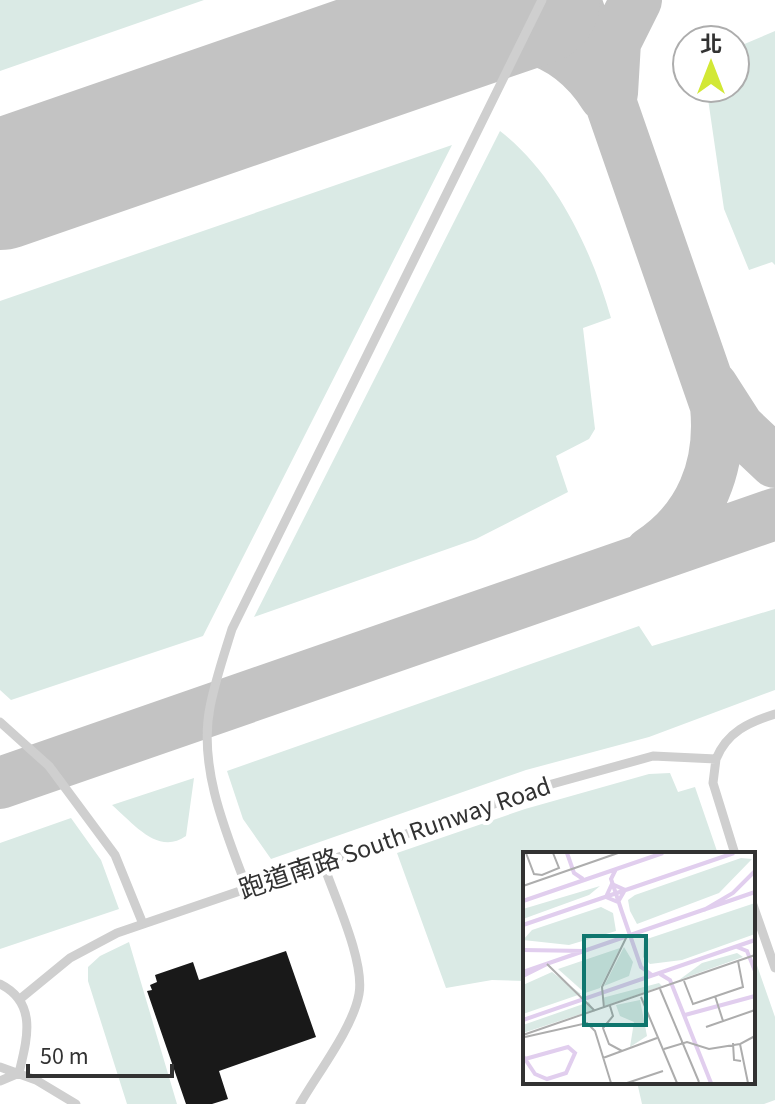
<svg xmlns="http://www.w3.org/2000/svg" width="775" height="1104" font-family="'Source Sans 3','Noto Sans TC',sans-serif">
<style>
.green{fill:#daeae5}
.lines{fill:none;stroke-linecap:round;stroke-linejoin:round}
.taxiway{stroke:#c3c3c3;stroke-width:52}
.runway{stroke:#c3c3c3;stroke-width:130}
.building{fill:#191919}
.lane{stroke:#cfcfcf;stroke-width:9}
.labels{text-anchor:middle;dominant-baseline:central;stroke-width:8;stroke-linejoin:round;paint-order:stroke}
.street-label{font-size:26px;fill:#323232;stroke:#fff}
.inset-river{fill:none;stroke:#e1ceee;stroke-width:4}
.inset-road{fill:none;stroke:#adadad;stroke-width:2}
.view{fill:#0f766e;fill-opacity:0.15;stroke:#0f766e;stroke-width:4}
.inset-edge{fill:none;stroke:#323232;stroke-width:4}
</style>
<rect width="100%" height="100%" fill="#fff"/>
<path class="green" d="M 0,0 L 204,0 L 0,71 Z
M 775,31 L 775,265 L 772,262 L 749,270 L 724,209 L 707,92 L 708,88 L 735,88 L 735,48 Z
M 500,131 C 556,174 592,251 611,318 L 583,328 L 595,429 L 589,439 L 556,456 L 568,492 L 476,539 L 254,617 Z
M 452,145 L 203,636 L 11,700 L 0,690 L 0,301 Z
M 775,609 L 775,690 L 649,737 L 526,770 L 271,859 L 243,819 L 227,771 L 639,626 L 652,646 Z
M 670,773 L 678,792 L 695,787 L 718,854 L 525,854 L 525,981 L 492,980 L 446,988 L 397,853 L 525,809 L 649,774 Z
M 194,778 L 186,836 C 158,856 133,823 112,805 Z
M 71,818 L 101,860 L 119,909 L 0,949 L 0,843 Z
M 129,942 L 177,1104 L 127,1104 L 88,981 L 88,967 L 100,956 Z
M 753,954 L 775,1017 L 775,1100 L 764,1104 L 642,1104 L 637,1082 L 753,1082 Z"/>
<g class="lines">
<path class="taxiway" d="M 575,0 L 716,406 C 722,466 701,520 650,553
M 430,36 C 500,27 562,28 605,96
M 612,93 L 615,42 L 636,0
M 0,184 L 11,181
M 712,386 L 739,428 L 775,462
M 0,783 L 775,514"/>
<path class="runway" d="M 0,185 L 535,0"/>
</g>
<path class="building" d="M 286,951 L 316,1037 L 219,1071 L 228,1099 L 212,1104 L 186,1104 L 147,991 L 152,990 L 150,985 L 157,982 L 155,975 L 193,962 L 199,980 Z"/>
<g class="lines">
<path class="lane" d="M 0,722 L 49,766 L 115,855 L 143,924
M 716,759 L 713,783 L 735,854
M 247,888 C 226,833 198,767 210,707 C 215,681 224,655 232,629 L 542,0
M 753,905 L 775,968
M 0,984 C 38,1003 27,1039 19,1073
M 20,999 L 70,958 L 117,933 L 552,784 L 653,756 L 716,759 C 727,732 749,722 775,714
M 0,1067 L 36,1080 L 76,1104
M 0,1081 L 19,1073
M 300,1104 C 317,1074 353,1028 359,994 C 365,961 334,896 323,863"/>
</g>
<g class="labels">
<g class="street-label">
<text transform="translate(395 838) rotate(-19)">跑道南路 South Runway Road</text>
</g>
</g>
<g transform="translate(523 852)">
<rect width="232" height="232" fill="#fff"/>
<path d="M 218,6 L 229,7 L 196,41 L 114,72 L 107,59 L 105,48 L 112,43 ZM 77,34 L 66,43 L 0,67 L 0,57 ZM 232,51 L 232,82 L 159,108 L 127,112 L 120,105 L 121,88 ZM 78,55 L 90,61 L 93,79 L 46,93 L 0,88 L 9,78 ZM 101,95 L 110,110 L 106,124 L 81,134 ZM 97,96 L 77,136 L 62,141 L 35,117 ZM 214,101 L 220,105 L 156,128 L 179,111 ZM 29,120 L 58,142 L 0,162 L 0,133 ZM 136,131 L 139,134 L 82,154 L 79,146 ZM 117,148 L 124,184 L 107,195 L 111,170 L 97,164 L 93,153 ZM 66,150 L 70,158 L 0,181 L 0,173 Z" fill="#daeae5"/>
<path class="inset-river" d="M 44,1 L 51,21 L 60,27M 93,17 L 88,27 L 99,60 L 118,115 L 129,123M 89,32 L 102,38 L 95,50 L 83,45 ZM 0,49 L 140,1M 181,58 L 210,41 L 232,19M 0,73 L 211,1M 214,95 L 224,99 L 232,119M 0,98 L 62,99M 0,120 L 232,40M 137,122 L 147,128 L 188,231M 0,124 L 24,112M 162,163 L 232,144M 0,168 L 232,88M 0,204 L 12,222 L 24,227 L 43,221 L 52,201 L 45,195 L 2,207"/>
<path class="inset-road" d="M 3,1 L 11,22 L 19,23 L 36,16 L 30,1M 0,34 L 95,1M 24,112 L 72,159M 161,129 L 170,152 L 220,135 L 215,109M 137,137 L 176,230M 192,144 L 200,169M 118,145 L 154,231M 87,154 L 90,164 L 80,176 L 86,192 L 99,199M 81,156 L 79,135 L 104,84M 183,175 L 232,158M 0,183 L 232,103M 2,185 L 64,171 L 72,179 L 88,231M 210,191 L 211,208 L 218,209M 141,197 L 164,190 L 186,197 L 217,192M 80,206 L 134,186M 104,231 L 140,219M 225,231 L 217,192 L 232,184"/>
<path class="view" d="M 61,84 L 123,84 L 123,173 L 61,173 Z"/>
<rect width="232" height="232" class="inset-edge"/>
</g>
<g transform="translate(711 64)"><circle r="38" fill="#ffffff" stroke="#adadad" stroke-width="2"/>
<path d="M0-6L14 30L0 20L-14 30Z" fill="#d2e835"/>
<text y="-12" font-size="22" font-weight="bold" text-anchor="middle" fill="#323232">北</text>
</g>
<path d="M28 1064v12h144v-12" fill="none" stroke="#323232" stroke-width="4"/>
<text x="40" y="1064" font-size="24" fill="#323232" stroke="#ffffff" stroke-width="6" paint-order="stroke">50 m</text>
</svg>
